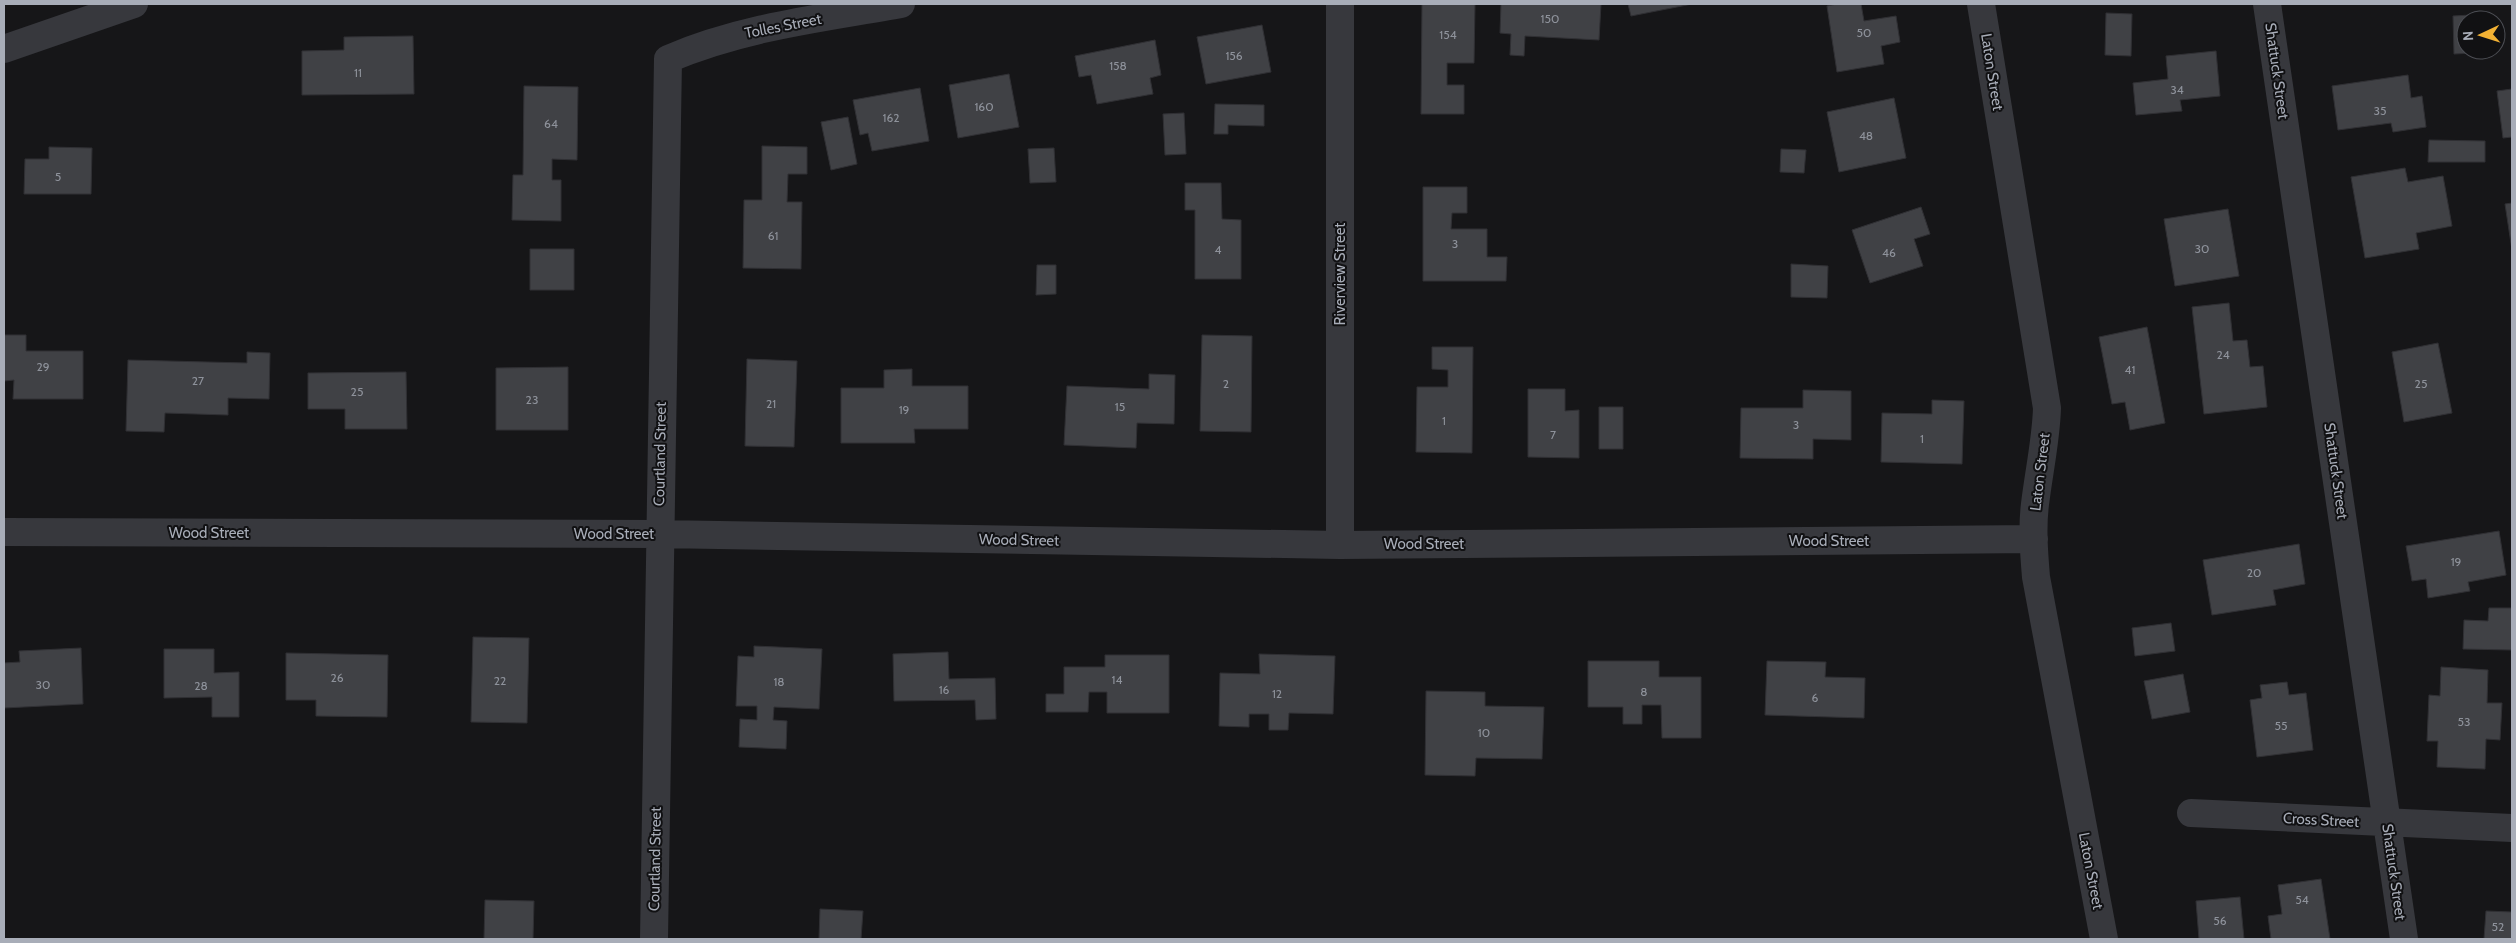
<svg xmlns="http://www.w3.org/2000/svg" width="2516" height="943" font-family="Cabin,sans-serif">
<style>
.building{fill:#404145;stroke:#303034}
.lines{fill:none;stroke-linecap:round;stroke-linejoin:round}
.minor{stroke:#37383d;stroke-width:28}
.labels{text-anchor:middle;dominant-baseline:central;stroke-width:4;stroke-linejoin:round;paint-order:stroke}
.number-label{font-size:12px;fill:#8e929b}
.street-label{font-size:15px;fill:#a8adb8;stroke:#111113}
</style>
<rect width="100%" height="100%" fill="#161618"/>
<path class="building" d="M 1422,4 L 1475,4 L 1474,63 L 1447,63 L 1447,85 L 1464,85 L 1464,114 L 1421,114 Z
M 1501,4 L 1601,4 L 1599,40 L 1525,36 L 1524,56 L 1510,55 L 1511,34 L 1500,33 Z
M 1628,4 L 1692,4 L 1631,16 Z
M 1837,4 L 1861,4 L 1864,21 L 1896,16 L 1900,42 L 1881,46 L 1884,64 L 1837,72 L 1827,6 Z
M 2106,13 L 2132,14 L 2131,56 L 2105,55 Z
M 2490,14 L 2490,20 L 2466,20 L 2466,50 L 2491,50 L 2491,52 L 2454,54 L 2453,16 Z
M 1262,25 L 1271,72 L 1206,84 L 1197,37 Z
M 413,36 L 414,94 L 302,95 L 302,51 L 344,50 L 344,37 Z
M 1155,40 L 1161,75 L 1150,78 L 1153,94 L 1097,104 L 1091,75 L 1079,77 L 1075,56 Z
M 2216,51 L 2220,96 L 2180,100 L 2182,111 L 2136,115 L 2133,83 L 2168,79 L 2166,56 Z
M 1009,74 L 1019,127 L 958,138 L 949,85 Z
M 2408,75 L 2411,98 L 2422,96 L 2426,127 L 2393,132 L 2391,123 L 2338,130 L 2332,86 Z
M 524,86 L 578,87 L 577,160 L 552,159 L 552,180 L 561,180 L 561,221 L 512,220 L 513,175 L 523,175 Z
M 920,88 L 929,141 L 872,151 L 868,133 L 860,135 L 853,100 Z
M 2512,89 L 2512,137 L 2503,138 L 2497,91 Z
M 1894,98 L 1906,158 L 1839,172 L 1827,112 Z
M 1215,104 L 1264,105 L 1264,126 L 1228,125 L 1228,134 L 1214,134 Z
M 1184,113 L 1186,154 L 1165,155 L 1163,114 Z
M 848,117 L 857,164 L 831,170 L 821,122 Z
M 2429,140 L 2485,141 L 2485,162 L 2428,162 Z
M 762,146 L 807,147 L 807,174 L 788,174 L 787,202 L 802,202 L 801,269 L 743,268 L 744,200 L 762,200 Z
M 49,147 L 92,148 L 91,194 L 24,194 L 25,159 L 49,159 Z
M 1054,148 L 1056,182 L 1030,183 L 1028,149 Z
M 1781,149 L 1806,150 L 1804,173 L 1780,172 Z
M 2405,168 L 2408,182 L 2443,176 L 2452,226 L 2416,233 L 2419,249 L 2365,258 L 2351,177 Z
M 1185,183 L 1221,183 L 1222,219 L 1241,220 L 1241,279 L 1195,279 L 1195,210 L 1185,210 Z
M 1423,187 L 1467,187 L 1467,213 L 1452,213 L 1451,229 L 1487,229 L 1487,257 L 1507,257 L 1506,281 L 1423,281 Z
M 2512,203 L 2512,250 L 2505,204 Z
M 1921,207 L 1930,234 L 1914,239 L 1923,266 L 1870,283 L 1852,230 Z
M 2228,209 L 2239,276 L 2175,286 L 2164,219 Z
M 530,249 L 574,249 L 574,290 L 530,290 Z
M 1791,264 L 1828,266 L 1827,298 L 1791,297 Z
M 1037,265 L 1056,265 L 1056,294 L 1036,295 Z
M 2229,303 L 2233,341 L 2247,340 L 2250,367 L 2263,366 L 2267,407 L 2204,414 L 2192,307 Z
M 2147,327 L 2165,423 L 2130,430 L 2125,402 L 2112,404 L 2099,337 Z
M 4,335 L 26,335 L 26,351 L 83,351 L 83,399 L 13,399 L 14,380 L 4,381 Z
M 1202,335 L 1252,336 L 1251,432 L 1200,431 Z
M 2438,343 L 2452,413 L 2404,422 L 2392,352 Z
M 1432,347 L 1473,347 L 1472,453 L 1416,452 L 1417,387 L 1448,387 L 1448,370 L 1432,369 Z
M 247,352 L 270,353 L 269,399 L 228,398 L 228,415 L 165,413 L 164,432 L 126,431 L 128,360 L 247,363 Z
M 747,359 L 797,361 L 794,447 L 745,446 Z
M 568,367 L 568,430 L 496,430 L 496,368 Z
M 912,369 L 912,386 L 968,386 L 968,429 L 914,429 L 915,443 L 841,443 L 841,388 L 884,388 L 884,370 Z
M 406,372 L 407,429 L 345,429 L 345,409 L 308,409 L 308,373 Z
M 1149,374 L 1175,375 L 1174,424 L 1137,423 L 1136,448 L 1064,445 L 1067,386 L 1149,389 Z
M 1528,389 L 1565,389 L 1565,411 L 1579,410 L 1579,458 L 1528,457 Z
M 1803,390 L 1851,391 L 1851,440 L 1813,439 L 1813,459 L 1740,458 L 1741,408 L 1803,408 Z
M 1932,400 L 1964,401 L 1962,464 L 1881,462 L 1882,413 L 1932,414 Z
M 1599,407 L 1623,407 L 1623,449 L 1599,449 Z
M 2499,531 L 2506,575 L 2468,582 L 2470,591 L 2428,598 L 2426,579 L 2412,581 L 2406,546 Z
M 2299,544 L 2305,584 L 2273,590 L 2276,605 L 2212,615 L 2203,560 Z
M 2489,608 L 2512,608 L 2512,650 L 2463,649 L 2464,620 L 2488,621 Z
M 2171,623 L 2175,651 L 2135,656 L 2132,628 Z
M 473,637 L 529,638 L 527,723 L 471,722 Z
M 754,646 L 822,649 L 819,709 L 774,707 L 773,720 L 787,721 L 786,749 L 739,747 L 740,719 L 757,720 L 757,706 L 736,706 L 738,656 L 754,657 Z
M 81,648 L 83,704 L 4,708 L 4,663 L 20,662 L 19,651 Z
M 164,649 L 214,649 L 214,673 L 239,672 L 239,717 L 212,717 L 212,697 L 164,698 Z
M 948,652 L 949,679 L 995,678 L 996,719 L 976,720 L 975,700 L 894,701 L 893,654 Z
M 286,653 L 388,655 L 387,717 L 316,716 L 316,700 L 286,700 Z
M 1259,654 L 1335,656 L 1333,714 L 1289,713 L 1288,730 L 1269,730 L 1269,714 L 1249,714 L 1249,727 L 1219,726 L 1220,673 L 1260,674 Z
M 1105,655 L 1169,655 L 1169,713 L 1107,713 L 1107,692 L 1089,692 L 1088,712 L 1046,712 L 1046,694 L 1064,694 L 1064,667 L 1105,667 Z
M 1588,661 L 1659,661 L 1659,677 L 1701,677 L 1701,738 L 1662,738 L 1661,705 L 1642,705 L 1642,724 L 1623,724 L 1623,707 L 1588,707 Z
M 1767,661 L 1826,662 L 1825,677 L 1865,678 L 1864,718 L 1765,715 Z
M 2441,667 L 2488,670 L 2487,703 L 2502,703 L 2500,740 L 2486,739 L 2485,769 L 2437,767 L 2438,741 L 2427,741 L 2429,695 L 2440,696 Z
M 2183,674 L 2190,712 L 2152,719 L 2144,681 Z
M 2287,682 L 2289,695 L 2306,693 L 2313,750 L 2257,757 L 2250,700 L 2262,698 L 2260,685 Z
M 1426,691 L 1485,692 L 1485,706 L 1544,707 L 1542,759 L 1476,758 L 1475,776 L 1425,775 Z
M 2321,879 L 2330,939 L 2271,939 L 2268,916 L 2282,914 L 2278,885 Z
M 2240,897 L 2244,939 L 2199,939 L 2196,901 Z
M 485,900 L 534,901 L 533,939 L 484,939 Z
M 820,909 L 863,911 L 861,939 L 819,939 Z
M 2486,911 L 2512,912 L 2512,939 L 2484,939 Z"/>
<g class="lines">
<path class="minor" d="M 1340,4 L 1340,545
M 1981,4 L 2047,408 C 2046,440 2039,471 2035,504 C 2032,528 2034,553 2036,577 L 2104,939
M 2267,4 L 2404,939
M 4,49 L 134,4
M 4,532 L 659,534 L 1340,545 L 2034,539
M 2191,813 L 2512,828
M 654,939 L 668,59 C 742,27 823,18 901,4"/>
</g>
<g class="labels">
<g class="number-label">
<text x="1550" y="18">150</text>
<text x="1864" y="32">50</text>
<text x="1448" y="34">154</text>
<text x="1234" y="55">156</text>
<text x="1118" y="65">158</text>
<text x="358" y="72">11</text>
<text x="2177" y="89">34</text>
<text x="984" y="106">160</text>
<text x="2380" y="110">35</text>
<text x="891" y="117">162</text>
<text x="551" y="123">64</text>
<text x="1866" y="135">48</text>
<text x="58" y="176">5</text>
<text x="773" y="235">61</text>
<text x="1455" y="243">3</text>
<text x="2202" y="248">30</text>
<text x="1218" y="249">4</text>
<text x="1889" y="252">46</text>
<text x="2223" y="354">24</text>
<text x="43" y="366">29</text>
<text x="2130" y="369">41</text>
<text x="198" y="380">27</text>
<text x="1226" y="383">2</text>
<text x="2421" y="383">25</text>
<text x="357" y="391">25</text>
<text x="532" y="399">23</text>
<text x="771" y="403">21</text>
<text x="1120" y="406">15</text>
<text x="904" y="409">19</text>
<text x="1444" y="420">1</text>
<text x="1796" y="424">3</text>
<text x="1553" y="434">7</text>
<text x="1922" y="438">1</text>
<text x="2456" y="561">19</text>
<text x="2254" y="572">20</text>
<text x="337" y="677">26</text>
<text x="1117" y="679">14</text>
<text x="500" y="680">22</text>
<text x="779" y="681">18</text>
<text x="43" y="684">30</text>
<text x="201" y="685">28</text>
<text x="944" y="689">16</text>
<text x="1644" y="691">8</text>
<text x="1277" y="693">12</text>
<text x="1815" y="697">6</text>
<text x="2464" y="721">53</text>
<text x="2281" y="725">55</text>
<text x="1484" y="732">10</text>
<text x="2302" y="899">54</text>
<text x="2220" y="920">56</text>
<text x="2498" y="926">52</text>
</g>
<g class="street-label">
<text transform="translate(783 26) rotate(-11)">Tolles Street</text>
<text transform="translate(2277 71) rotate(82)">Shattuck Street</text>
<text transform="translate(1992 72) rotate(81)">Laton Street</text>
<text transform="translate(1340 274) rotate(-90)">Riverview Street</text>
<text transform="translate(660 454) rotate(-89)">Courtland Street</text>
<text transform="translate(2336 471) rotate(82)">Shattuck Street</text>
<text transform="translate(2040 472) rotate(-83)">Laton Street</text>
<text x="209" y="533">Wood Street</text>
<text x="614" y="534">Wood Street</text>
<text transform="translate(1019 540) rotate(1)">Wood Street</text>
<text x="1829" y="541">Wood Street</text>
<text x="1424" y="544">Wood Street</text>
<text transform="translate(2321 820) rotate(3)">Cross Street</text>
<text transform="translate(655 859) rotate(-89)">Courtland Street</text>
<text transform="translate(2091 871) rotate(79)">Laton Street</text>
<text transform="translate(2394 872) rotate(82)">Shattuck Street</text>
</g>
</g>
<rect width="2516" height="943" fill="none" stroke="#a8adb8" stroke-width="10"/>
<g transform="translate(2481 35) rotate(266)"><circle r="24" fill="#111113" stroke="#4d4f55"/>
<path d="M0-4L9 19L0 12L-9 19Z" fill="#f2b134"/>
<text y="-8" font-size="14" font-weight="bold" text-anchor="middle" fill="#a8adb8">N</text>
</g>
</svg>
